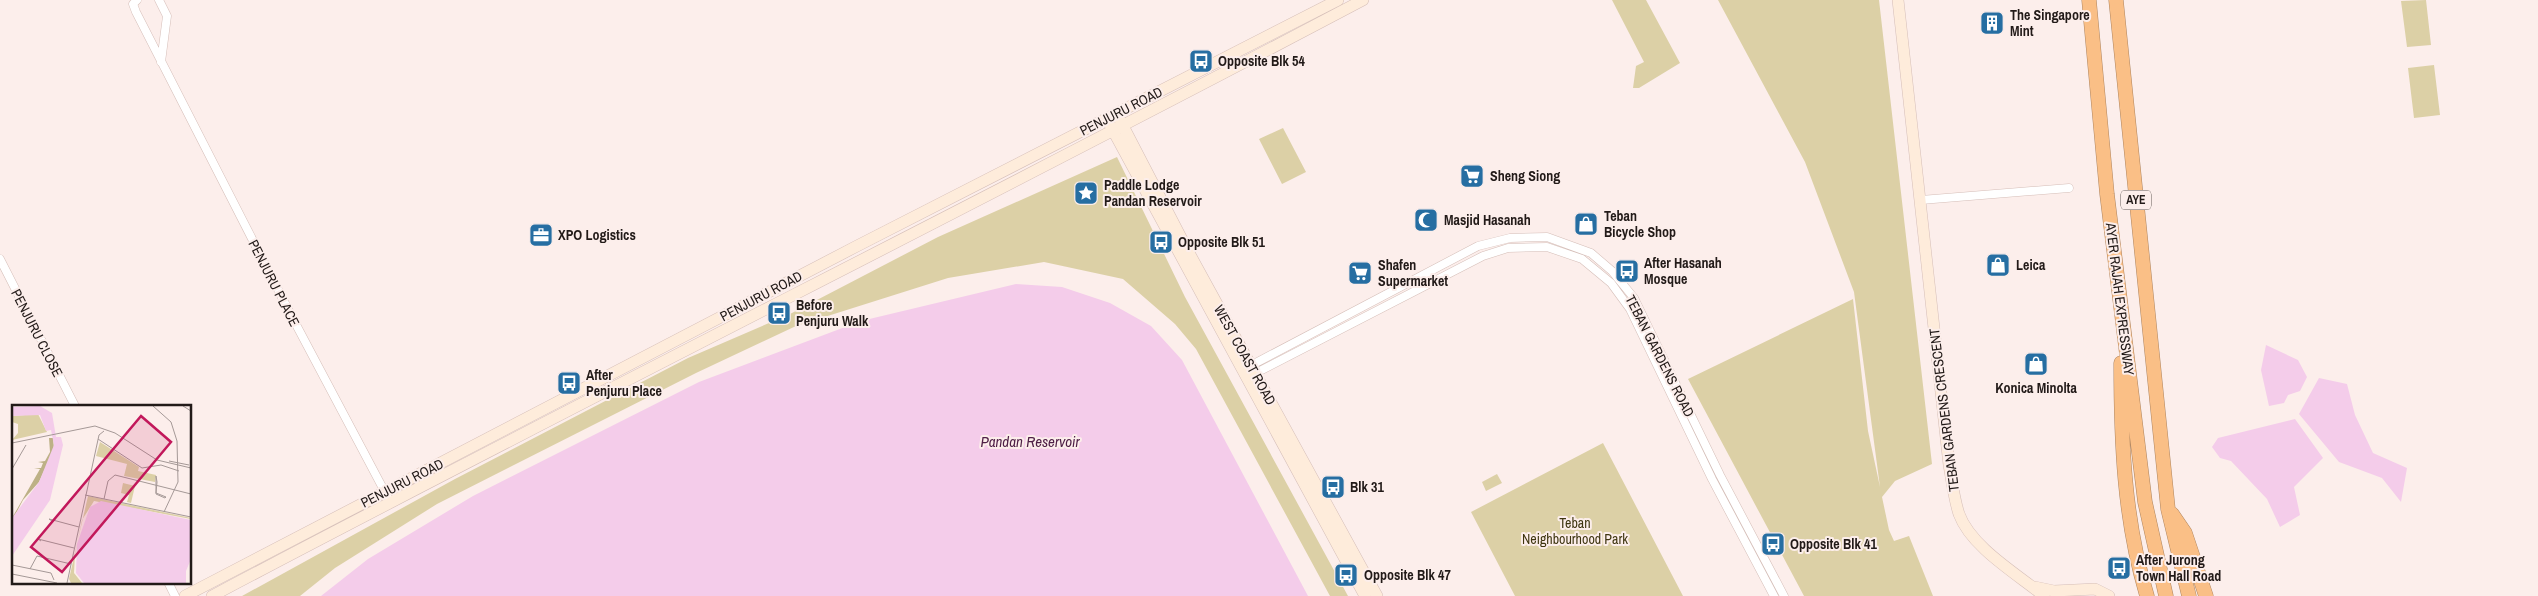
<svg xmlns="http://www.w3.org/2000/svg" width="2538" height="596" font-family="'Archivo Narrow',sans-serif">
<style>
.green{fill:#dcd0a6}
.water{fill:#f4ccea}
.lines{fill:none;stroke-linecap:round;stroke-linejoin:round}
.street-casing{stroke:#d5beb8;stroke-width:9}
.secondary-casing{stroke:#d5beb8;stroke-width:12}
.highway-casing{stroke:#ae8560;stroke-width:15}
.street{stroke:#fff;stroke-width:8}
.secondary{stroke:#feecdb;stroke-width:11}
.highway{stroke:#fabf86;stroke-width:14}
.labels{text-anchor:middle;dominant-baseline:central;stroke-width:4;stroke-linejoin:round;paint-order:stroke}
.shield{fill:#fceeeb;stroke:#635a57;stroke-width:1}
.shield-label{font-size:12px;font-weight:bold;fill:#221a18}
.poi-label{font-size:14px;font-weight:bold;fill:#221a18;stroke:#fceeeb;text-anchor:start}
.street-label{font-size:14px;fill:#221a18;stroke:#fceeeb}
.park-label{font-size:14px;fill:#3e3510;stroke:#fceeeb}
.water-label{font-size:15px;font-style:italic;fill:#4f2047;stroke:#fceeeb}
.inset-road{fill:none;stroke:#a59997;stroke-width:1}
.view{fill:#c2185b;fill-opacity:0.15;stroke:#c2185b;stroke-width:2.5}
.inset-edge{fill:none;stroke:#221a18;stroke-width:2.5}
</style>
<rect width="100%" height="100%" fill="#fceeeb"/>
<path class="green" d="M 1612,0 L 1646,0 L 1680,63 L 1639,88 L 1633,88 L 1636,66 L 1644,62 Z
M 1718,0 L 1879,0 L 1932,464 L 1895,481 L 1882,497 L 1889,530 L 1894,541 L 1909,536 L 1933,596 L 1804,596 L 1688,379 L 1853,299 L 1868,431 L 1880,487 L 1854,292 L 1805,162 Z
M 2426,0 L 2431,45 L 2407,47 L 2401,1 Z
M 2434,65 L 2440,115 L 2414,118 L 2408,68 Z
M 1283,128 L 1306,172 L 1282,184 L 1259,139 Z
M 1117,157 L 1185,297 L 1348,596 L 1330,596 L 1196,349 L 1175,324 L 1123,279 L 1044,262 L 948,278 L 796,326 L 696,373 L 437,504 L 335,568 L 300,596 L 242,596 L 455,479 L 688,358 L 790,314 L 938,237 Z
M 1603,443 L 1683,596 L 1515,596 L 1471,512 Z
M 1497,474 L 1502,483 L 1486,491 L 1482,482 Z"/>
<path class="water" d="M 1016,284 L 1062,287 L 1110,303 L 1151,326 L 1182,360 L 1308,596 L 321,596 L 368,559 L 473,496 L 699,382 L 861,321 Z
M 2266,345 L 2298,360 L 2307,377 L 2300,391 L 2288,395 L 2284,403 L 2269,406 L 2261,370 Z
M 2319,378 L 2347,384 L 2355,415 L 2373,453 L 2407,468 L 2401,502 L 2382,478 L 2339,462 L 2299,414 Z
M 2295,419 L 2323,458 L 2294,487 L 2300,515 L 2280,527 L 2267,499 L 2231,461 L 2220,458 L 2212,447 L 2218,438 Z"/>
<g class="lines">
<g class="street-casing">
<path id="street" d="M 137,0 L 133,4 L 136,12 L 291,315 L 387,496
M 159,0 L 167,16 L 161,62
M 1921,200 L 2069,188
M 0,259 L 75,406
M 1248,367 L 1478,246 L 1510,238 L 1547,237 L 1591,253 L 1612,271 L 1634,298 L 1720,475 L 1784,596
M 1252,375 L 1483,256 L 1508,248 L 1547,247 L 1582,259 L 1611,283 L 1630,309 L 1712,479 L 1774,596
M 168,582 L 175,596"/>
</g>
<g class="secondary-casing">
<path id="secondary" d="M 1898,0 L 1949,465 C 1952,481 1954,499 1959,514 C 1971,547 2017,574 2044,596
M 1120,120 L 1188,251 L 1377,596
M 1110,125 L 1365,596
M 2035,587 L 2054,591 L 2095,589 L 2109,596
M 185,596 L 857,246 L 1338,0
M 212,596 C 594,394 981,202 1363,0"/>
</g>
<g class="highway-casing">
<path id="highway" d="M 2089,0 L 2107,194 L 2145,502 L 2166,596
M 2116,0 L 2168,509 L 2189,596
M 2121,363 C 2121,442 2124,520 2147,596
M 2172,514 L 2185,533 L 2206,596"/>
</g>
<use href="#street" class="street"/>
<use href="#secondary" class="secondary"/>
<use href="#highway" class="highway"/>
</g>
<defs>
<g id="building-square" transform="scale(1.25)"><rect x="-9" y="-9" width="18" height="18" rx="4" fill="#266ea2" stroke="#fceeeb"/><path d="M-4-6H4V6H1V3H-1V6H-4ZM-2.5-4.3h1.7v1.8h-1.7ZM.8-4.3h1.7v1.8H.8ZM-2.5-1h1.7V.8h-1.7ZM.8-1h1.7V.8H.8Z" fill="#fff"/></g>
<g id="bus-square" transform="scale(1.25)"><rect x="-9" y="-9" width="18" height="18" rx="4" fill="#266ea2" stroke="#fceeeb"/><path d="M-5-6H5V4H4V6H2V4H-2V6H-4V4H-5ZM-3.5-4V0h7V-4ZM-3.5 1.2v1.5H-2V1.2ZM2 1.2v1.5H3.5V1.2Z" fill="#fff"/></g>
<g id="supermarket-square" transform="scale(1.25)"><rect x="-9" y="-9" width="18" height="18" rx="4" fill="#266ea2" stroke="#fceeeb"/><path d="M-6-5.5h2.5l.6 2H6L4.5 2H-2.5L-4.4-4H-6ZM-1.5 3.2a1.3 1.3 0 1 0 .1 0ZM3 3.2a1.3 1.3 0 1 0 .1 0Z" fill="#fff"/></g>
<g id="sight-square" transform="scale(1.25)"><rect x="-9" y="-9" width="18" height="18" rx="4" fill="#266ea2" stroke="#fceeeb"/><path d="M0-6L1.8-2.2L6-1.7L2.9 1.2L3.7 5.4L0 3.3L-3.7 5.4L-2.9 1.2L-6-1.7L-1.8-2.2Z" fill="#fff"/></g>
<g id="mosque-square" transform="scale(1.25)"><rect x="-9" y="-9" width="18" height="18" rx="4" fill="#266ea2" stroke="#fceeeb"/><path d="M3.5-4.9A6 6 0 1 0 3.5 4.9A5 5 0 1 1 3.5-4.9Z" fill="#fff"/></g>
<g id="shop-square" transform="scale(1.25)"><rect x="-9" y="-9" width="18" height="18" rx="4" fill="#266ea2" stroke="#fceeeb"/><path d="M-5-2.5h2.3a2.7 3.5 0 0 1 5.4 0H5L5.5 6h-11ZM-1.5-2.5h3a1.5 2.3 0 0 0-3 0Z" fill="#fff"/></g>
<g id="office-square" transform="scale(1.25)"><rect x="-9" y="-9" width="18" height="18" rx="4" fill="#266ea2" stroke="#fceeeb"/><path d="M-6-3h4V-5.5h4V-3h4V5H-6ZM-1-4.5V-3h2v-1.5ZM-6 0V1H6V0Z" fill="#fff"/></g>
</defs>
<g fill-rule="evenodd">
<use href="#building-square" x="1992" y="23"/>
<use href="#bus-square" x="1201" y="61"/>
<use href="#supermarket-square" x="1472" y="176"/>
<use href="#sight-square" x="1086" y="193"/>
<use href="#mosque-square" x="1426" y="220"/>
<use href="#shop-square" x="1586" y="224"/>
<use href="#office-square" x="541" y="235"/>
<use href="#bus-square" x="1161" y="242"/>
<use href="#shop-square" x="1998" y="265"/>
<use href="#bus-square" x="1627" y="271"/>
<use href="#supermarket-square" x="1360" y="273"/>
<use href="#bus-square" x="779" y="313"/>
<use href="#shop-square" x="2036" y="364"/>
<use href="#bus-square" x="569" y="383"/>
<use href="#bus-square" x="1333" y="487"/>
<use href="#bus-square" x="1773" y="544"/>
<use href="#bus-square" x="2119" y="568"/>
<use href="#bus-square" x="1346" y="575"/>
</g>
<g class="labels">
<rect class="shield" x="2121" y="190.5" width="30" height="19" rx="4"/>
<g class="shield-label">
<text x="2136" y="200">AYE</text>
</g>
<g class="poi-label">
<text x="2010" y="15">The Singapore<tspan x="2010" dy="16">Mint</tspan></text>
<text x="1218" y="61">Opposite Blk 54</text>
<text x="1490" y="176">Sheng Siong</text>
<text x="1104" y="185">Paddle Lodge<tspan x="1104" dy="16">Pandan Reservoir</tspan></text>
<text x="1604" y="216">Teban<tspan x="1604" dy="16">Bicycle Shop</tspan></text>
<text x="1444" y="220">Masjid Hasanah</text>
<text x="558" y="235">XPO Logistics</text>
<text x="1178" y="242">Opposite Blk 51</text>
<text x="1644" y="263">After Hasanah<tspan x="1644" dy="16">Mosque</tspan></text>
<text x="1378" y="265">Shafen<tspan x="1378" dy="16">Supermarket</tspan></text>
<text x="2016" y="265">Leica</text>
<text x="796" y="305">Before<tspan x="796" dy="16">Penjuru Walk</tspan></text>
<text x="586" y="375">After<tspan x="586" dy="16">Penjuru Place</tspan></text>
<text x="2036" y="388" text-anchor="middle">Konica Minolta</text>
<text x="1350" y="487">Blk 31</text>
<text x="1790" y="544">Opposite Blk 41</text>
<text x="2136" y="560">After Jurong<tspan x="2136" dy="16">Town Hall Road</tspan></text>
<text x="1364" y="575">Opposite Blk 47</text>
</g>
<g class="street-label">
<text transform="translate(1121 111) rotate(-27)">PENJURU ROAD</text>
<text transform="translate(274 283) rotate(63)">PENJURU PLACE</text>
<text transform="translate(761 296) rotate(-28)">PENJURU ROAD</text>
<text transform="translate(2120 299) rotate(83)">AYER RAJAH EXPRESSWAY</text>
<text transform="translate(37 333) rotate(63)">PENJURU CLOSE</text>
<text transform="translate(1245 355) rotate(61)">WEST COAST ROAD</text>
<text transform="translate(1660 356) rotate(63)">TEBAN GARDENS ROAD</text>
<text transform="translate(1944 410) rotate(-97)">TEBAN GARDENS CRESCENT</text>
<text transform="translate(402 483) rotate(-27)">PENJURU ROAD</text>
</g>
<g class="park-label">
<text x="1575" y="523">Teban<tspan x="1575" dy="16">Neighbourhood Park</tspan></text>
</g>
<g class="water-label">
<text x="1030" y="441">Pandan Reservoir</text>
</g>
</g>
<g transform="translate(12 405)">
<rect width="179" height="179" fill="#fceeeb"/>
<path d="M 26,9 L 35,27 L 0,35 L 6,28 L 6,19 L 0,17 L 0,11 ZM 88,37 L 127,62 L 126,66 L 144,70 L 143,77 L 112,71 L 115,59 L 84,51 ZM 111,78 L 123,81 L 119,98 L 115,97 L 117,90 L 109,88 ZM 76,91 L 179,113 L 179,114 L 82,96 L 70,115 L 63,149 L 62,168 L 70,178 L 59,178 L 57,174 Z" fill="#dcd0a6"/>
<path d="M 37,33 L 41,33 L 42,44 L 27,77 L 11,95 L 0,116 L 0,113 L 28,64 L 22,63 L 29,63 L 31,58 L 26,57 L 33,56 L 38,47 Z" fill="#bdb186"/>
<path d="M 28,1 L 40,8 L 44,32 L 49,32 L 51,40 L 38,95 L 0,151 L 0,113 L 27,77 L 42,40 L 39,25 L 34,26 L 28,10 L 0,11 L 0,2 ZM 89,96 L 179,115 L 179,154 L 174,166 L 174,178 L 72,178 L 64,168 L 65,139 L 78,102 Z" fill="#f4ccea"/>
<path class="inset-road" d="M 141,1 L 159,17 L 165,36 L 166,77 L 152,107M 171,1 L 179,6 L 179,12M 86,34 L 130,63 L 149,60M 0,38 L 83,21 L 103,28 L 145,55 L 179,63M 157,56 L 177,60M 149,60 L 167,66M 0,64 L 14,40M 144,71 L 145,77 L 144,88 L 154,92 L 153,93 L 144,89 ZM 73,90 L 179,112M 92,94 L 96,76 L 103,70 L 179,89M 40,116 L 37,114 L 67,122M 29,136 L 26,134 L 62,143M 0,160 L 39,168 L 42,175M 18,164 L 25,151 L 59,159M 0,169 L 45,178M 55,178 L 87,30 L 92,26"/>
<path class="view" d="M 129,11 L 159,37 L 50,167 L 19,142 Z"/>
<rect width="179" height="179" class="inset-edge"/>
</g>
</svg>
